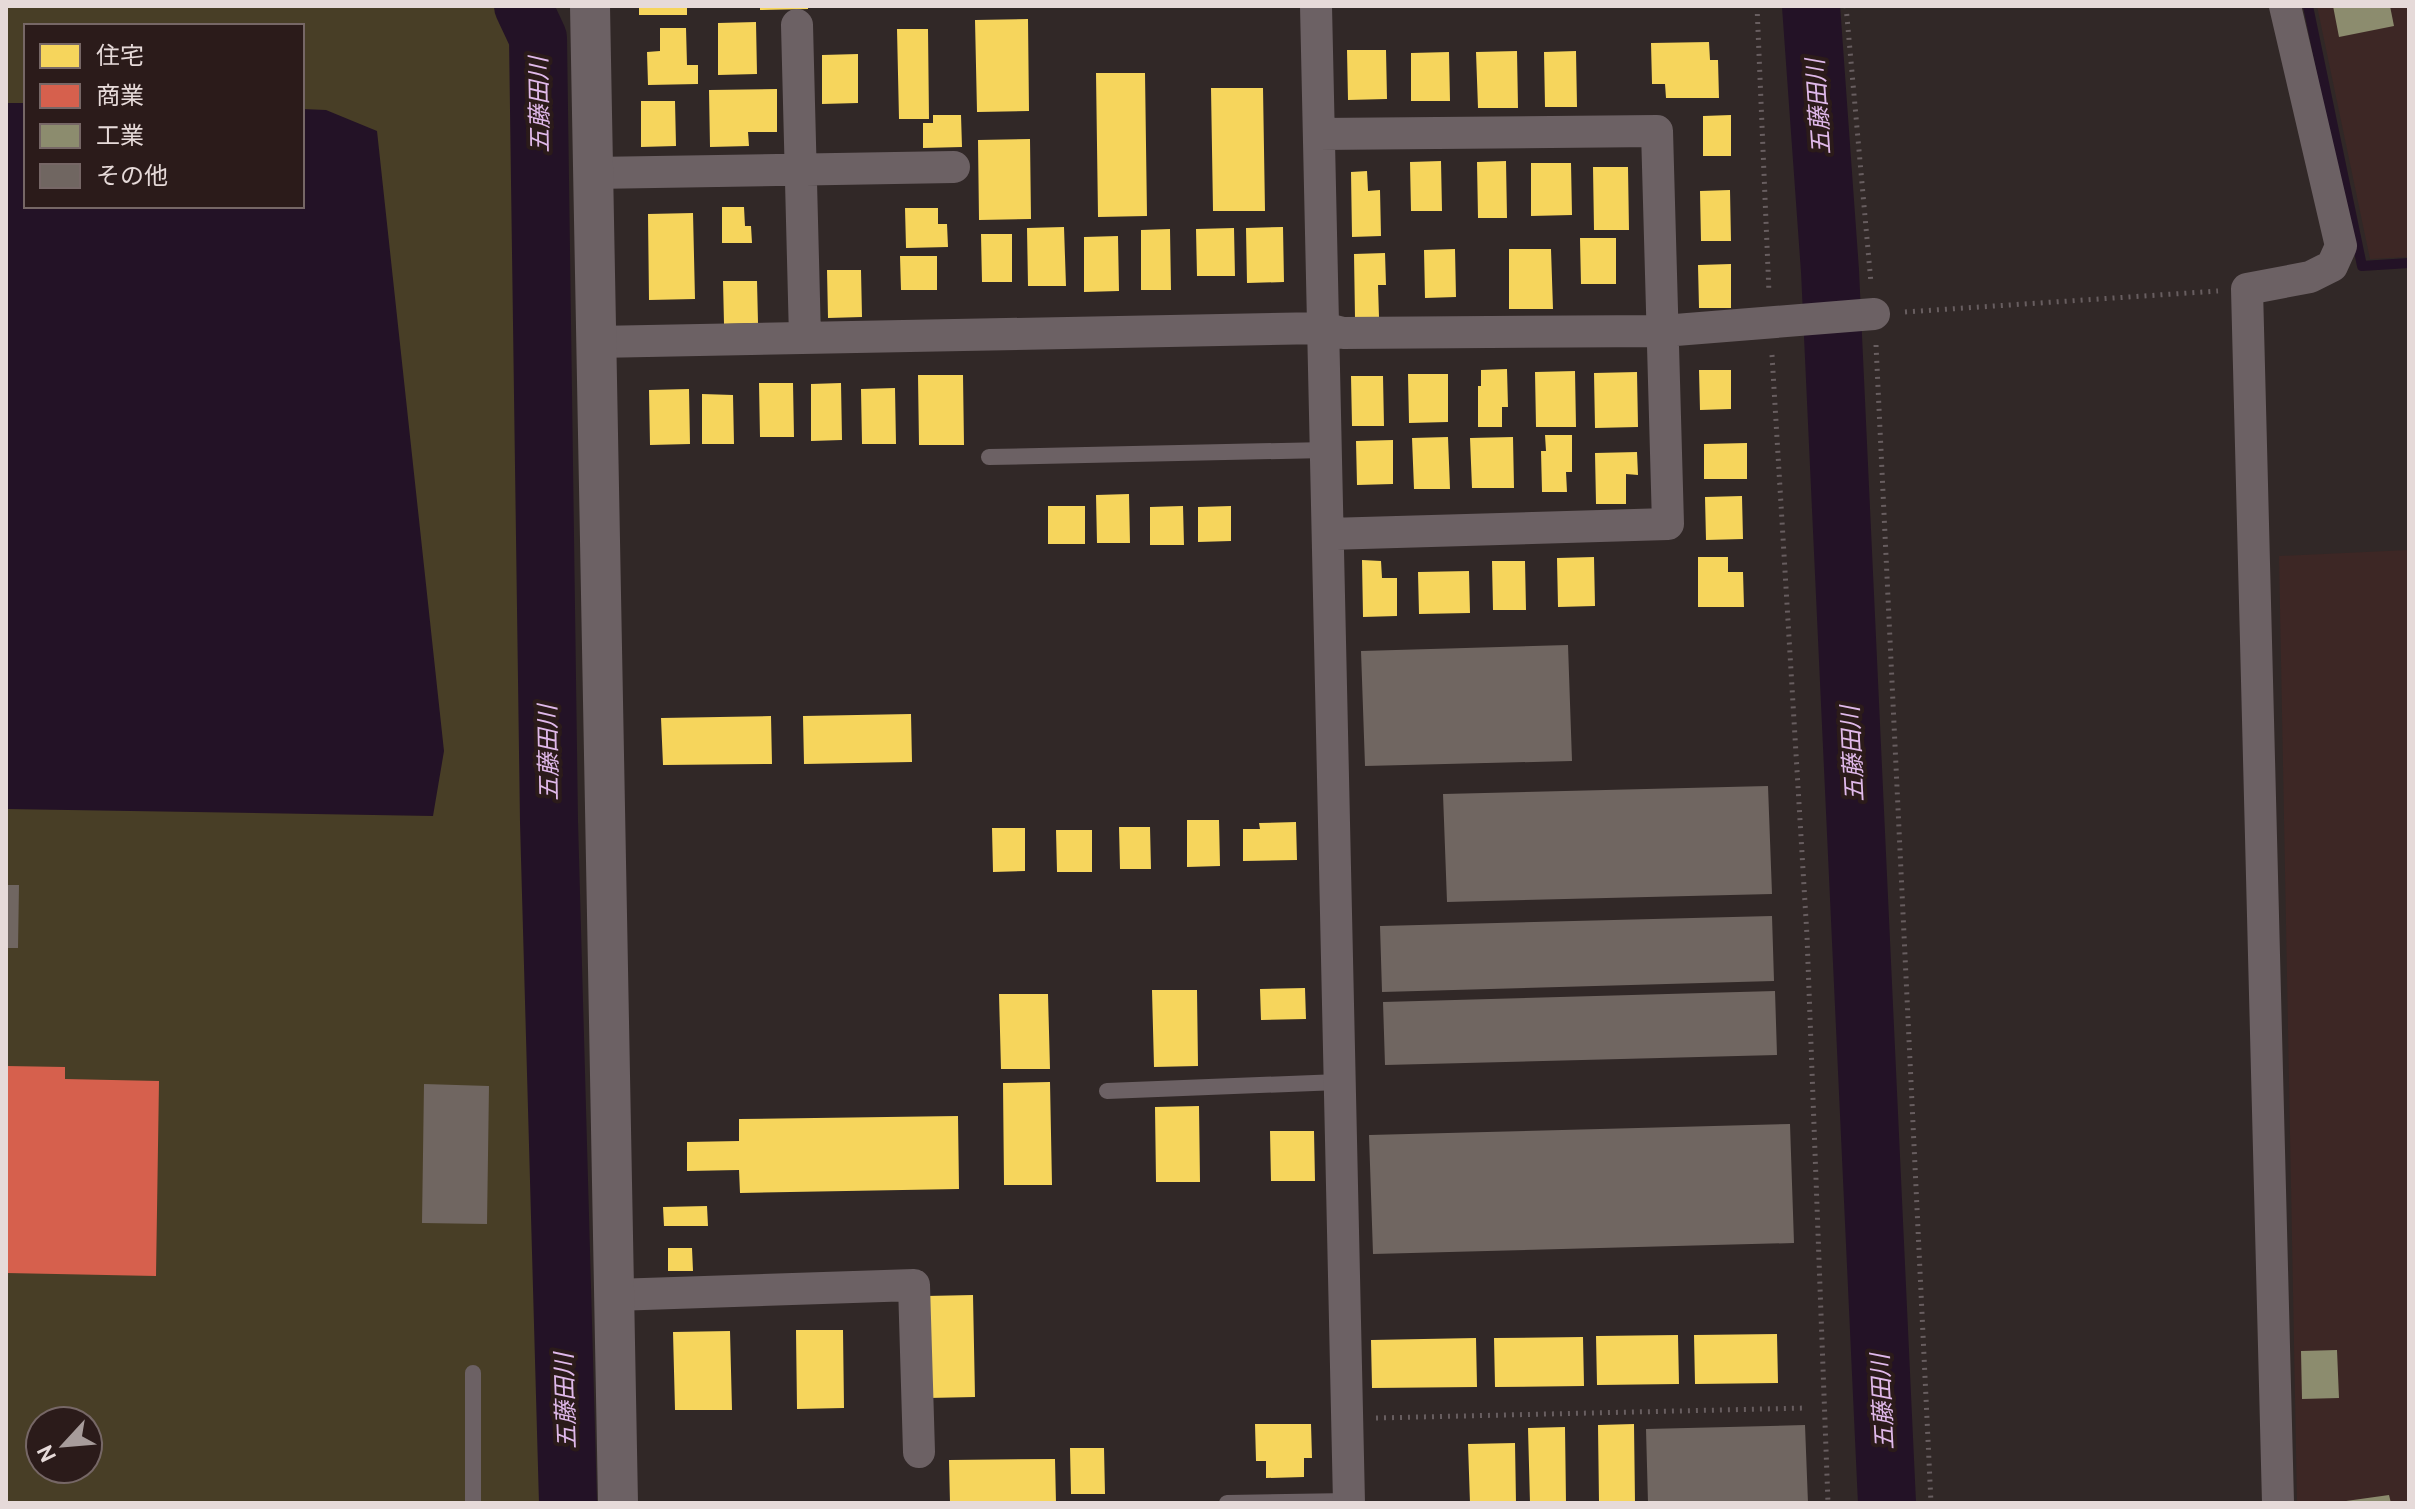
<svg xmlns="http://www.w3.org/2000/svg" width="2415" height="1509" font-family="Cabin,'Noto Sans JP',sans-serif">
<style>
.built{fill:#3d2725}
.green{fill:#483e26;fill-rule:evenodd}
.water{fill:#231226}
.homes{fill:#f6d55c}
.shops{fill:#d6604d}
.industry{fill:#8c8c6e}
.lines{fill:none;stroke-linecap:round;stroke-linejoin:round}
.stream{stroke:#231226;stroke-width:10}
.river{stroke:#231226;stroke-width:58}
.building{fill:#706661}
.path{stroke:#685e60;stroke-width:5;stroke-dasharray:2 6;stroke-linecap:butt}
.service{stroke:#6c6164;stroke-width:16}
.minor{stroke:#6c6164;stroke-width:32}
.tertiary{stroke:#6c6164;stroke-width:40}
.labels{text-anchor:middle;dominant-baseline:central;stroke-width:8;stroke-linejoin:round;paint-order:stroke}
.water-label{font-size:24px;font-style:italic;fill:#e0b9ea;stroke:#2b1b1a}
</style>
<rect width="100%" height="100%" fill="#312827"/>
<path class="built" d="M 2317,6 L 2409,6 L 2409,257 L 2370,259 Z
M 2409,550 L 2409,1503 L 2297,1503 L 2279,556 Z"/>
<path class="green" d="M 6,6 L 499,6 L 518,36 L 551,1503 L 6,1503 ZM 26,26 L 302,26 L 302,206 L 26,206 ZM 40,1421 L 88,1421 L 88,1469 L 40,1469 Z"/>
<path class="water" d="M 6,103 L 26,103 L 26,206 L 302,206 L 302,109 L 326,110 L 377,131 L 444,751 L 433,816 L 6,809 Z"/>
<path class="homes" d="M 639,6 L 687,6 L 687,15 L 639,15 Z
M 760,6 L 808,6 L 808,9 L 760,10 Z
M 1028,19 L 1029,111 L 977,112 L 975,20 Z
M 756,22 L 757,74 L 718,75 L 718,23 Z
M 660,28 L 686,28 L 687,65 L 698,65 L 698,84 L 648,85 L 647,52 L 660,51 Z
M 897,29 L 928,29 L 929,119 L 899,119 Z
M 1709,42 L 1710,60 L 1718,60 L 1719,98 L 1666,98 L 1665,84 L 1652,84 L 1651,43 Z
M 1347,50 L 1386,50 L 1387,99 L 1348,100 Z
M 1517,51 L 1518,108 L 1478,108 L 1476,52 Z
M 1576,51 L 1577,107 L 1545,107 L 1544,52 Z
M 1449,52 L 1450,101 L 1411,101 L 1411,53 Z
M 858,54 L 858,103 L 822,104 L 822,55 Z
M 1096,73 L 1145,73 L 1147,216 L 1098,217 Z
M 1211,88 L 1263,88 L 1265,211 L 1213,211 Z
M 777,89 L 777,132 L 748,132 L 749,146 L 710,147 L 709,90 Z
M 641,101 L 675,101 L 676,146 L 641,147 Z
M 933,115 L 961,115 L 962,147 L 923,148 L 923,123 L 933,123 Z
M 1731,115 L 1731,156 L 1703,156 L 1703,116 Z
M 1030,139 L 1031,219 L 979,220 L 978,140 Z
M 1441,161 L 1442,211 L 1411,211 L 1410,162 Z
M 1506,161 L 1507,218 L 1478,218 L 1477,162 Z
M 1531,163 L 1571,163 L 1572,215 L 1531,216 Z
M 1593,167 L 1628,167 L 1629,230 L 1594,230 Z
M 1367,171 L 1368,191 L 1380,190 L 1381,236 L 1352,237 L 1351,172 Z
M 1730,190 L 1731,241 L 1701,241 L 1700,191 Z
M 722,207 L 744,207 L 745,226 L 751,226 L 752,243 L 722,243 Z
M 905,208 L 938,208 L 938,224 L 947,224 L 948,247 L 906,248 Z
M 693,213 L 695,299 L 649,300 L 648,214 Z
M 1064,227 L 1066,286 L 1028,286 L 1027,228 Z
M 1283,227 L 1284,282 L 1247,283 L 1246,228 Z
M 1234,228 L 1235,276 L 1197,276 L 1196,229 Z
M 1170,229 L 1171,290 L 1141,290 L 1141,230 Z
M 981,234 L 1012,234 L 1012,282 L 982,282 Z
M 1118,236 L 1119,291 L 1084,292 L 1084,237 Z
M 1580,238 L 1616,238 L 1616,284 L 1581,284 Z
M 1455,249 L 1456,297 L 1425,298 L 1424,250 Z
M 1509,249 L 1551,249 L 1553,309 L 1509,309 Z
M 1385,253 L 1386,285 L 1378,285 L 1379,317 L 1355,318 L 1354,254 Z
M 900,256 L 937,256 L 937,290 L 901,290 Z
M 1731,264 L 1731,308 L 1699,308 L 1698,265 Z
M 827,270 L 861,270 L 862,317 L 828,318 Z
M 723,281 L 757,281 L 758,323 L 724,324 Z
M 1507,369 L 1508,407 L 1502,407 L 1502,427 L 1478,427 L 1478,386 L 1481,386 L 1481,370 Z
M 1699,370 L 1731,370 L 1731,409 L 1700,410 Z
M 1575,371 L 1576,427 L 1536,427 L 1535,372 Z
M 1637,372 L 1638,427 L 1595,428 L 1594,373 Z
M 1408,374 L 1448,374 L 1448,422 L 1409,423 Z
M 918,375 L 963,375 L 964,445 L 919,445 Z
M 1351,376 L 1383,376 L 1384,426 L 1352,426 Z
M 759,383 L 793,383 L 794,437 L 760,437 Z
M 841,383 L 842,440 L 811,441 L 811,384 Z
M 895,388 L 896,444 L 862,444 L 861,389 Z
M 689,389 L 690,444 L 650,445 L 649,390 Z
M 702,394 L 733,395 L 734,444 L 702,444 Z
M 1545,435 L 1572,435 L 1572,472 L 1566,472 L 1567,492 L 1542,492 L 1541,451 L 1546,451 Z
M 1448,437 L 1450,489 L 1414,489 L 1412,438 Z
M 1513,437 L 1514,488 L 1472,488 L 1470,438 Z
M 1393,440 L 1393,484 L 1357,485 L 1356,441 Z
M 1747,443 L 1747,479 L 1704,479 L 1704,444 Z
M 1637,452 L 1638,475 L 1626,474 L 1626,504 L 1596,504 L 1595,453 Z
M 1129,494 L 1130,543 L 1097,543 L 1096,495 Z
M 1742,496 L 1743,539 L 1706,540 L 1705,497 Z
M 1048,506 L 1085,506 L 1085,544 L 1048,544 Z
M 1183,506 L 1184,545 L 1150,545 L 1150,507 Z
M 1231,506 L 1231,541 L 1198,542 L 1198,507 Z
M 1594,557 L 1595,606 L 1558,607 L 1557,558 Z
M 1698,557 L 1728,557 L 1728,572 L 1743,572 L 1744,607 L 1698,607 Z
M 1362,560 L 1381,561 L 1382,578 L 1397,578 L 1397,616 L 1363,617 Z
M 1492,561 L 1525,561 L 1526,610 L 1493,610 Z
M 1469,571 L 1470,613 L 1419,614 L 1418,572 Z
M 911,714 L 912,762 L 804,764 L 803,716 Z
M 771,716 L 772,764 L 663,765 L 661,718 Z
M 1187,820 L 1219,820 L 1220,866 L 1187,867 Z
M 1296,822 L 1297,860 L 1243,861 L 1243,829 L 1260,829 L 1259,823 Z
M 1119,827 L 1150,827 L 1151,869 L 1120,869 Z
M 992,828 L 1025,828 L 1025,871 L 993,872 Z
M 1056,830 L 1092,830 L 1092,872 L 1057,872 Z
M 1305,988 L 1306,1019 L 1261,1020 L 1260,989 Z
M 1152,990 L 1197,990 L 1198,1066 L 1154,1067 Z
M 999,994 L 1048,994 L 1050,1069 L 1001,1069 Z
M 1050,1082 L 1052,1185 L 1004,1185 L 1003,1083 Z
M 1199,1106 L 1200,1182 L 1156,1182 L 1155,1107 Z
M 958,1116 L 959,1189 L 740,1193 L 739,1170 L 687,1171 L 687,1142 L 739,1141 L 739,1119 Z
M 1270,1131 L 1314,1131 L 1315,1181 L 1271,1181 Z
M 707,1206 L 708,1226 L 664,1226 L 663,1207 Z
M 668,1248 L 692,1248 L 693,1271 L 668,1271 Z
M 973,1295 L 975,1397 L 928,1398 L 926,1296 Z
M 796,1330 L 843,1330 L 844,1408 L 797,1409 Z
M 730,1331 L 732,1410 L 675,1410 L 673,1332 Z
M 1777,1334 L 1778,1383 L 1695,1384 L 1694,1335 Z
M 1678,1335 L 1679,1384 L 1597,1385 L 1596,1336 Z
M 1583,1337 L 1584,1386 L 1495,1387 L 1494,1338 Z
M 1476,1338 L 1477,1387 L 1372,1388 L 1371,1340 Z
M 1255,1424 L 1311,1424 L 1312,1458 L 1304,1458 L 1304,1477 L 1266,1478 L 1266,1461 L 1256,1461 Z
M 1634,1424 L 1635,1503 L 1599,1503 L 1598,1425 Z
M 1565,1427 L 1566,1503 L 1530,1503 L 1528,1428 Z
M 1515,1443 L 1516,1503 L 1470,1503 L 1468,1444 Z
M 1070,1448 L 1104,1448 L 1105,1494 L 1071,1494 Z
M 1055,1459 L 1056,1503 L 950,1503 L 949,1460 Z"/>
<path class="shops" d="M 6,1066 L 65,1067 L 65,1079 L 159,1081 L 156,1276 L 6,1273 Z"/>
<path class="industry" d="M 2333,6 L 2390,6 L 2394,26 L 2339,37 Z
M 2337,1350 L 2339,1398 L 2302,1399 L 2301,1351 Z
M 2389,1495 L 2391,1503 L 2346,1503 L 2346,1501 Z"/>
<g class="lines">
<path class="stream" d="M 2308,6 L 2362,266 L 2409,263"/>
<path class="river" d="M 523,6 L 538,38 L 549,822 L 568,1503
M 1811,6 L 1830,271 L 1887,1503"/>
</g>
<path class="building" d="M 1568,645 L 1572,761 L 1365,766 L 1361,651 Z
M 1768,786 L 1772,894 L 1447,902 L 1443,794 Z
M 6,885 L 19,885 L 18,948 L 6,948 Z
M 1772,916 L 1774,981 L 1382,992 L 1380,926 Z
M 1775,991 L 1777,1055 L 1385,1065 L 1383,1002 Z
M 424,1084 L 489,1086 L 487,1224 L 422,1223 Z
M 1790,1124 L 1794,1243 L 1373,1254 L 1369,1135 Z
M 1805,1425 L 1808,1503 L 1648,1503 L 1646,1429 Z"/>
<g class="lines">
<path class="path" d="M 1757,6 L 1769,293
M 1846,6 L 1871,283
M 1905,312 L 2218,291
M 1876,345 L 1931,1503
M 1772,355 L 1807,936 L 1828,1503
M 1376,1418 L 1806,1408"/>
<path class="service" d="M 989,457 L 1326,450
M 1107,1091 L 1339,1082
M 473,1503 L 473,1373
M 1227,1503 L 1349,1501"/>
<path class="minor" d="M 1316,6 L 1349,1503
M 797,25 L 805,338
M 1319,134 L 1657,131 L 1668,524 L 1328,534
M 593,173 L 954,167
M 596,342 L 1323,328 L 1343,333 L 1663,331 L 1874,314
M 614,1295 L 914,1285 L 919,1452
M 2278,1503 L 2247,289 L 2310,277 L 2332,266 L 2341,246 L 2285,6"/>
<path class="tertiary" d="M 590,6 L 618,1503"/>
</g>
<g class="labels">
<g class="water-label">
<text transform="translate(539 105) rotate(-91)">五藤田川</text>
<text transform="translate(1818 107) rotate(-94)">五藤田川</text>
<text transform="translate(548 753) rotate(-91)">五藤田川</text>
<text transform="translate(1852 754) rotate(-93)">五藤田川</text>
<text transform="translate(565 1401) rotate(-92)">五藤田川</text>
<text transform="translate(1882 1402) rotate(-93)">五藤田川</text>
</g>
</g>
<rect width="2415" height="1509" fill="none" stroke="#e6dad9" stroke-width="16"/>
<rect x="24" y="24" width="280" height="184" fill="#2b1b1a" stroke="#766766" stroke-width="2"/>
<rect x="40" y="44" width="40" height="24" fill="#f6d55c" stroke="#766766" stroke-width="2"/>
<text x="96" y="64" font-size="24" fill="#e6dad9">住宅</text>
<rect x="40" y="84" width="40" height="24" fill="#d6604d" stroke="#766766" stroke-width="2"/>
<text x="96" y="104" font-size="24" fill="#e6dad9">商業</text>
<rect x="40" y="124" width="40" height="24" fill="#8c8c6e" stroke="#766766" stroke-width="2"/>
<text x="96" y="144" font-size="24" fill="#e6dad9">工業</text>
<rect x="40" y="164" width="40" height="24" fill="#706661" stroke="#766766" stroke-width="2"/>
<text x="96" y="184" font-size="24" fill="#e6dad9">その他</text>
<g transform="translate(64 1445) rotate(244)"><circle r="38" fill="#2b1b1a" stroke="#766766" stroke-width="2"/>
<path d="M0-6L14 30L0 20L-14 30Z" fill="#a79c9b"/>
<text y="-12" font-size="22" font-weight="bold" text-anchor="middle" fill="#e6dad9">N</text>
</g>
</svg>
